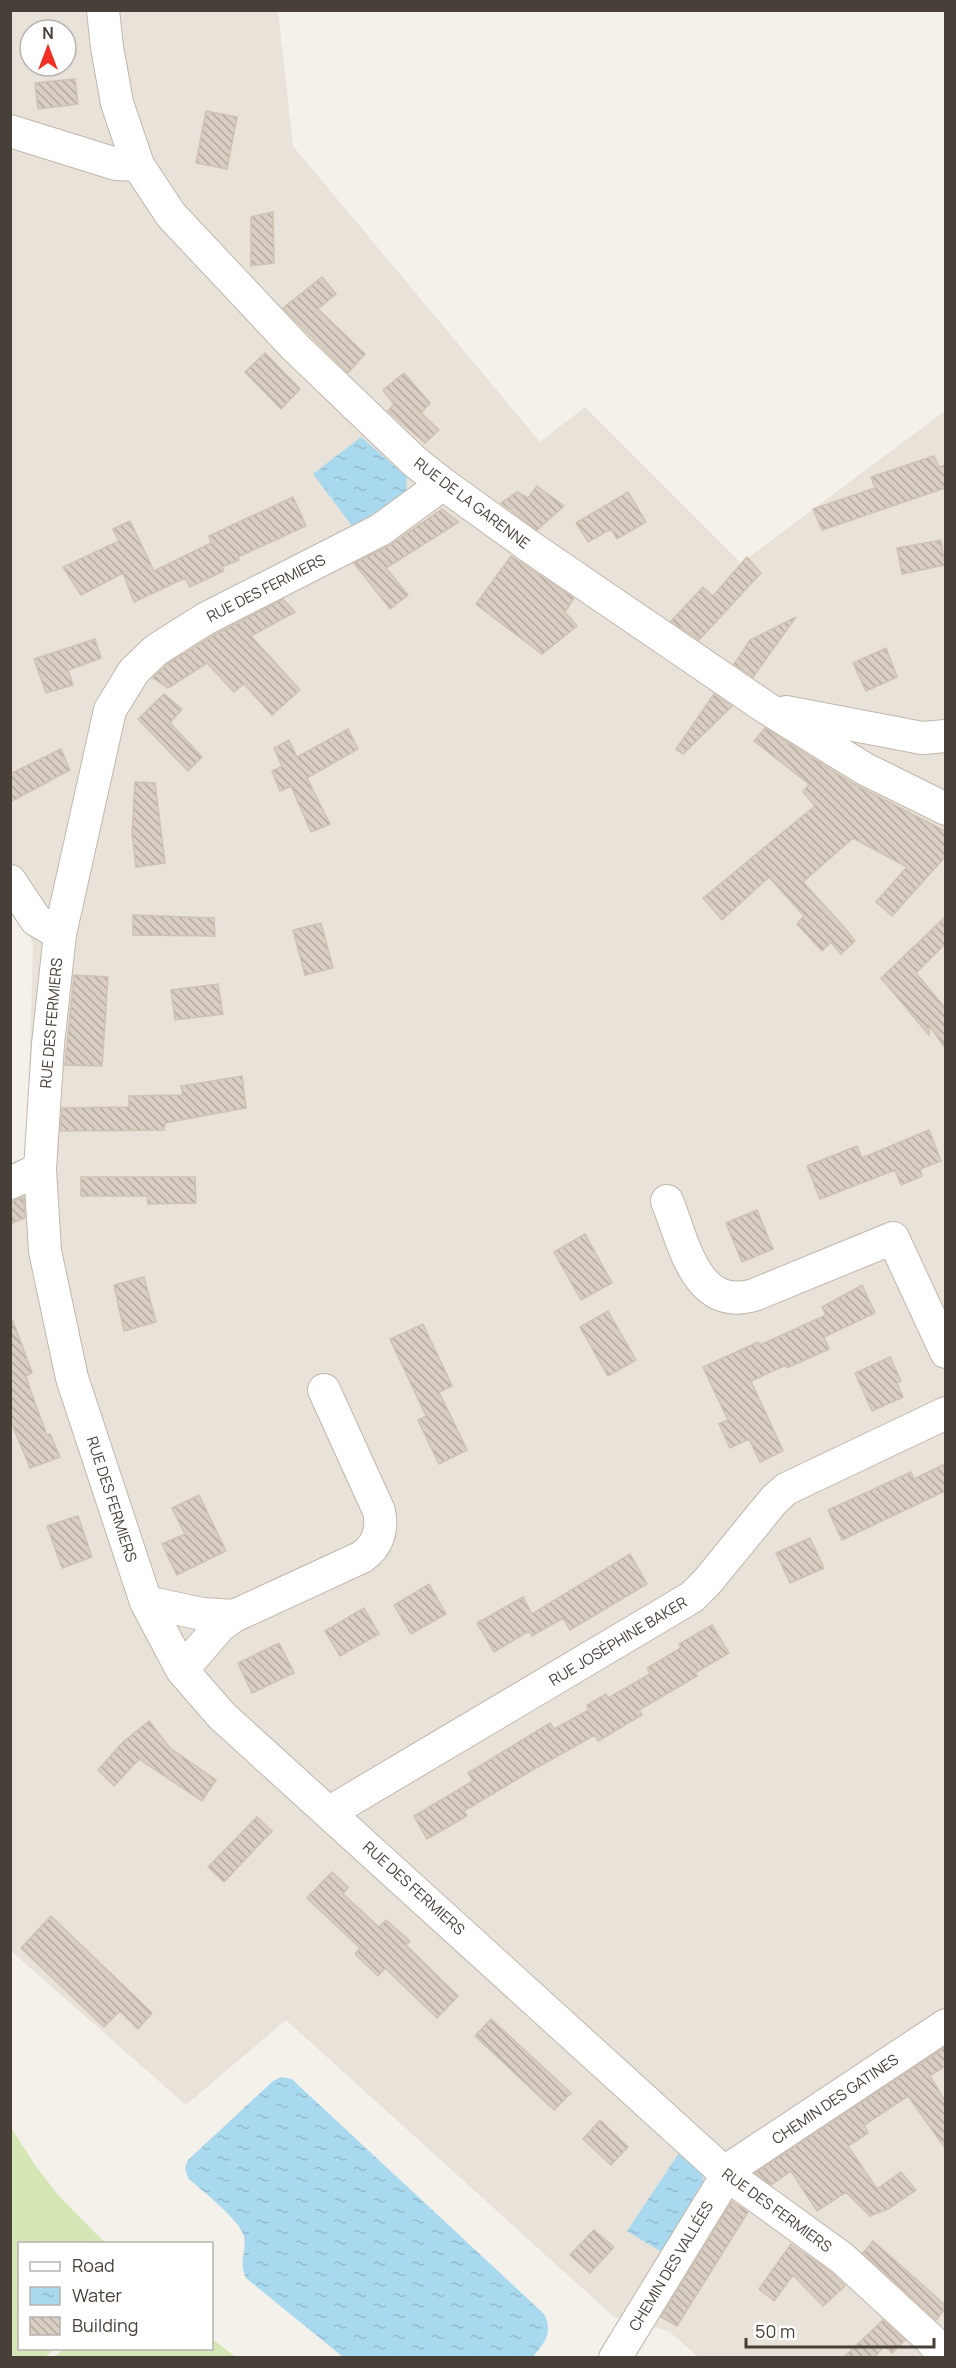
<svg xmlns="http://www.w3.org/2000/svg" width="956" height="2368" font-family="Manrope,sans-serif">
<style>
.residential{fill:#e8e2d8;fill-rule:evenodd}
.grass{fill:#d5e7b5}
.water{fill:url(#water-ripples)}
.building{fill:url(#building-back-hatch);stroke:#d0c2b3;stroke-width:1.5}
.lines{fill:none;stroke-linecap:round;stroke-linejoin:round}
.minor-casing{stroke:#c0b7ad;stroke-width:34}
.minor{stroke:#fff;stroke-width:32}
.labels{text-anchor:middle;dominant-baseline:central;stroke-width:4.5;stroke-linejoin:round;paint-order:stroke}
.street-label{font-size:15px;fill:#484038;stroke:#fff}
</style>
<defs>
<pattern id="water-ripples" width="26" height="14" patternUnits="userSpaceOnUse" patternTransform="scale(1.5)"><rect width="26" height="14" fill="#a9d9ee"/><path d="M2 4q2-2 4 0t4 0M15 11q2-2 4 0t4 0" fill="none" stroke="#93bbcd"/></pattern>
<pattern id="building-back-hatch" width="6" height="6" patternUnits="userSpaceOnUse" patternTransform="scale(1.5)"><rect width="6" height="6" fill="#d9cec3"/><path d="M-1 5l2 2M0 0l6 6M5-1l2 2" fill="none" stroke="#b2a99f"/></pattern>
</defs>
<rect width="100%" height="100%" fill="#f4f0ea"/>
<path class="residential" d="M 11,11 L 278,11 L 293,146 L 540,442 L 585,407 L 741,563 L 945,411 L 945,2357 L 698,2357 L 669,2331 L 614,2317 L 286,2020 L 186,2105 L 11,1951 L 10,1164 L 27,1156 L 33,944 L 11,897 ZM 30,30 L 66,30 L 66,66 L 30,66 Z"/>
<path class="grass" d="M 10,2126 L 35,2165 L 58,2195 L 105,2243 L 20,2244 L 20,2348 L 54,2349 L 45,2357 L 11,2357 Z
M 212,2339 L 236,2357 L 54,2357 L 64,2349 L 212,2348 Z"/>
<path class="water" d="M 361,437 L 407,477 L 406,494 L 352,526 L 313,474 Z
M 281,2077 L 292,2079 L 296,2083 L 544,2314 C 554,2333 544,2343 533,2357 L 343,2357 L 246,2278 C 238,2263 247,2251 244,2236 C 239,2219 202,2191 188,2178 L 185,2168 L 188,2160 L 273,2081 Z
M 679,2153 L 703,2174 L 703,2191 L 663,2253 L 627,2231 Z"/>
<path class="building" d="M 75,79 L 78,104 L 38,109 L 35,83 Z
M 206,111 L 237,117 L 227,169 L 196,163 Z
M 273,212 L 274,263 L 251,266 L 251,217 Z
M 322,277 L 336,294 L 318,309 L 365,354 L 348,373 L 283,308 Z
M 265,353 L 300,389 L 281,409 L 245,372 Z
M 404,373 L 430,403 L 421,413 L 439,430 L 425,443 L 388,411 L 394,404 L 383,390 Z
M 934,456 L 939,467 L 945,465 L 945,488 L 822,530 L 813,509 L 875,488 L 871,477 Z
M 537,486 L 564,506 L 537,530 L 501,503 L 517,492 L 528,498 Z
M 628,492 L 646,522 L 617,539 L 611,529 L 588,542 L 576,523 Z
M 293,497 L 306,526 L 238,557 L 239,560 L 222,567 L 224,571 L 190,587 L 185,578 L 134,602 L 123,573 L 81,595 L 63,567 L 119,541 L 113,529 L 130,521 L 154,571 L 211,543 L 209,536 Z
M 442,509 L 459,522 L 386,568 L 408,595 L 390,609 L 354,563 L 390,545 Z
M 941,540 L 945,565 L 902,574 L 897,548 Z
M 511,556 L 574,598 L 565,612 L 577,626 L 542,654 L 476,604 Z
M 747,557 L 761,573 L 699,640 L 671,621 L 703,587 L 713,596 Z
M 283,599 L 295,612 L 251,636 L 300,690 L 272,715 L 244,684 L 234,692 L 207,663 L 168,688 L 153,678 L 167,664 L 214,635 Z
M 796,617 L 753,677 L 734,664 L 750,640 Z
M 95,639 L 101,658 L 68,670 L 73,685 L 46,693 L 34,659 Z
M 886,648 L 897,677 L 866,691 L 853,663 Z
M 164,694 L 182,709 L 170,723 L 202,757 L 188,771 L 138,719 Z
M 714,694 L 732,706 L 683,754 L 676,749 Z
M 765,728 L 852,783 L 945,831 L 945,857 L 892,916 L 876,902 L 907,867 L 853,838 L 803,882 L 843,926 L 855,941 L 841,954 L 831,942 L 822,951 L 797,924 L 804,916 L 769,877 L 722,920 L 703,898 L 815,806 L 803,792 L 809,784 L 754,741 Z
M 348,729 L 358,749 L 307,778 L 330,824 L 311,832 L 291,786 L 280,791 L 272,771 L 282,766 L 274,748 L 289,740 L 297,757 Z
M 61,749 L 70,770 L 10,802 L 10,774 Z
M 135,782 L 155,783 L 165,863 L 136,867 L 132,834 Z
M 133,915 L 214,918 L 215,936 L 133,935 Z
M 945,917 L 945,944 L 916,973 L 945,1008 L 945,1048 L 929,1025 L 929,1035 L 881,978 Z
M 321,923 L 333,968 L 305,975 L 293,930 Z
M 74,975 L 108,977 L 102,1066 L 65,1065 Z
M 218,984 L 223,1014 L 175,1020 L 171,990 Z
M 242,1076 L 246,1108 L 165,1123 L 164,1130 L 60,1131 L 62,1108 L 129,1107 L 129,1096 L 183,1095 L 181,1086 Z
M 929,1130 L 941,1161 L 920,1169 L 922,1176 L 901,1185 L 895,1170 L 820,1199 L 807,1166 L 857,1146 L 862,1158 Z
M 81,1177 L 195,1177 L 196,1203 L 148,1204 L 147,1196 L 81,1196 Z
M 24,1197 L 25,1218 L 10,1224 L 10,1202 Z
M 757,1210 L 773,1249 L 742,1262 L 726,1223 Z
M 585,1234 L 612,1283 L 581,1300 L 554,1252 Z
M 144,1277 L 156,1322 L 124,1331 L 114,1285 Z
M 862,1285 L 875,1313 L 824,1337 L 829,1349 L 787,1368 L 786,1365 L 751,1381 L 783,1451 L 760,1462 L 749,1439 L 730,1448 L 719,1424 L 728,1420 L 703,1367 L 758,1342 L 760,1345 L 826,1315 L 822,1307 Z
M 608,1311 L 636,1360 L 608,1376 L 580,1327 Z
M 10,1321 L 13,1321 L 32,1373 L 26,1376 L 31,1392 L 47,1435 L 50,1434 L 60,1457 L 30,1468 L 10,1419 Z
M 423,1324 L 452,1386 L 439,1392 L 467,1450 L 439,1464 L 418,1420 L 426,1416 L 390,1339 Z
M 890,1357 L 901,1381 L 897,1383 L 903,1397 L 872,1411 L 855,1373 Z
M 945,1464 L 945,1491 L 842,1540 L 828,1510 L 911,1472 L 914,1479 Z
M 199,1495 L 226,1551 L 177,1575 L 162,1544 L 185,1534 L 172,1508 Z
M 78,1516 L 92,1557 L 62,1568 L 47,1526 Z
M 810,1538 L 824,1568 L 790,1583 L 776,1553 Z
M 630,1554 L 647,1584 L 570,1630 L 563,1618 L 532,1636 L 529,1631 L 494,1652 L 477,1623 L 523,1597 L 532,1614 Z
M 429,1584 L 446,1614 L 411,1634 L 394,1605 Z
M 364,1608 L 379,1634 L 340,1656 L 325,1631 Z
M 712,1625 L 729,1653 L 695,1673 L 697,1676 L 639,1710 L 642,1715 L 598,1741 L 595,1735 L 536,1768 L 464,1811 L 467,1816 L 427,1839 L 414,1816 L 473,1781 L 468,1773 L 550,1723 L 554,1729 L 589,1710 L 587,1705 L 606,1694 L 608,1698 L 650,1674 L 647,1668 L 681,1648 L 679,1644 Z
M 279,1643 L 294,1673 L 252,1693 L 238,1663 Z
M 149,1721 L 170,1748 L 216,1780 L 202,1801 L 139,1759 L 114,1786 L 98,1770 L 123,1742 Z
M 257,1817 L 272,1831 L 224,1882 L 208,1867 Z
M 332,1872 L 348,1887 L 343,1894 L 379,1927 L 386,1920 L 410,1941 L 406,1945 L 458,1996 L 437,2018 L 385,1968 L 378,1976 L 355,1954 L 360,1948 L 307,1898 Z
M 51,1916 L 152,2013 L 138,2029 L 120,2011 L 104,2027 L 21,1948 Z
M 491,2019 L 571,2093 L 554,2110 L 475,2036 Z
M 945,2047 L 945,2066 L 930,2076 L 945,2101 L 945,2148 L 908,2096 L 864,2125 L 868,2133 L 848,2146 L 877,2189 L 901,2172 L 916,2190 L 888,2209 L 870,2216 L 846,2192 L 817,2211 L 791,2171 L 771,2185 L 755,2173 Z
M 600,2120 L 628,2147 L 611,2165 L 583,2139 Z
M 732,2201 L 748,2212 L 677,2326 L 661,2317 Z
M 594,2230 L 614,2247 L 590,2273 L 570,2255 Z
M 873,2241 L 945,2305 L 945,2309 L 936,2320 L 863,2253 Z
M 791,2244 L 831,2272 L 845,2286 L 823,2306 L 793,2275 L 774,2301 L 759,2289 Z
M 883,2320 L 905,2340 L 892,2353 L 885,2346 L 873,2358 L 843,2358 Z"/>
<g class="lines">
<g class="minor-casing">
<path id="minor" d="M 103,10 L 107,47 L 117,103 L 138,165 L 171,215 L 295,347 L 414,461 L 443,484 L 529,546 L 768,709 L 865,769 L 946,809
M 10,131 L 116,164 L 138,165
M 443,484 L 380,530 L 205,619 L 156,650 L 134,671 L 110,710 L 60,934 L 48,1044 L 40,1169 L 45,1251 L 72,1378 L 146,1602 L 182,1670 L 222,1716 L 726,2174 L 842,2258 L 929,2338 L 946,2357
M 786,712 L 922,738 L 946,736
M 10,881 L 36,920 L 60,934
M 10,1183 L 40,1169
M 667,1201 C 684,1242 695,1312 754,1295 L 893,1238 L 946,1352
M 146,1602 L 202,1614 L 234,1616
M 182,1670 L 220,1626 L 234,1616 L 362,1557 C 378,1546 383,1530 379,1511 L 324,1390
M 330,1812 L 692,1597 L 707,1582 L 774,1500 L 786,1489 L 946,1413
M 615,2358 L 732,2167 L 946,2025"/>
</g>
<use href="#minor" class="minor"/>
</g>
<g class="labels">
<g class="street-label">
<text transform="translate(472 503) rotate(37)">RUE DE LA GARENNE</text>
<text transform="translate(266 588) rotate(-27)">RUE DES FERMIERS</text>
<text transform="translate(51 1023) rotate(-85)">RUE DES FERMIERS</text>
<text transform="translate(112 1499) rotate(72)">RUE DES FERMIERS</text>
<text transform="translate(618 1641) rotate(-31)">RUE JOSÉPHINE BAKER</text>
<text transform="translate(414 1888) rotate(42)">RUE DES FERMIERS</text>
<text transform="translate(835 2099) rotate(-34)">CHEMIN DES GATINES</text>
<text transform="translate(777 2210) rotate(36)">RUE DES FERMIERS</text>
<text transform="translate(671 2266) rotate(-59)">CHEMIN DES VALLÉES</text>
</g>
</g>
<rect width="956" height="2368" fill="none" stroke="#484038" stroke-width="24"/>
<rect x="18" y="2242" width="195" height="108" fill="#ffffff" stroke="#b6b3af" stroke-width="1.5"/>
<rect x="30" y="2262" width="30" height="9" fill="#ffffff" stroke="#b6b3af" stroke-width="1.5"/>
<text x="72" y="2272" font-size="18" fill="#484038">Road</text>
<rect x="30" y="2287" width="30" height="18" fill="url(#water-ripples)" stroke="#b6b3af" stroke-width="1.5"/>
<text x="72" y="2302" font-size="18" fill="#484038">Water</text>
<rect x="30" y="2317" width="30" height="18" fill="url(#building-back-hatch)" stroke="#b6b3af" stroke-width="1.5"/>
<text x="72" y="2332" font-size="18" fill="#484038">Building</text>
<g transform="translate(48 48)"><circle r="28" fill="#ffffff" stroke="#b6b3af" stroke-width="1.5"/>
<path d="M0-4.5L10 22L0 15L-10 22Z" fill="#f12f24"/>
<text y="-9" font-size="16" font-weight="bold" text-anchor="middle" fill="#484038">N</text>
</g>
<path d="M746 2338v9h188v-9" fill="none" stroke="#484038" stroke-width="3"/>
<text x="755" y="2338" font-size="18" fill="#484038" stroke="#ffffff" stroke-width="4.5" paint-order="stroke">50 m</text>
</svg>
